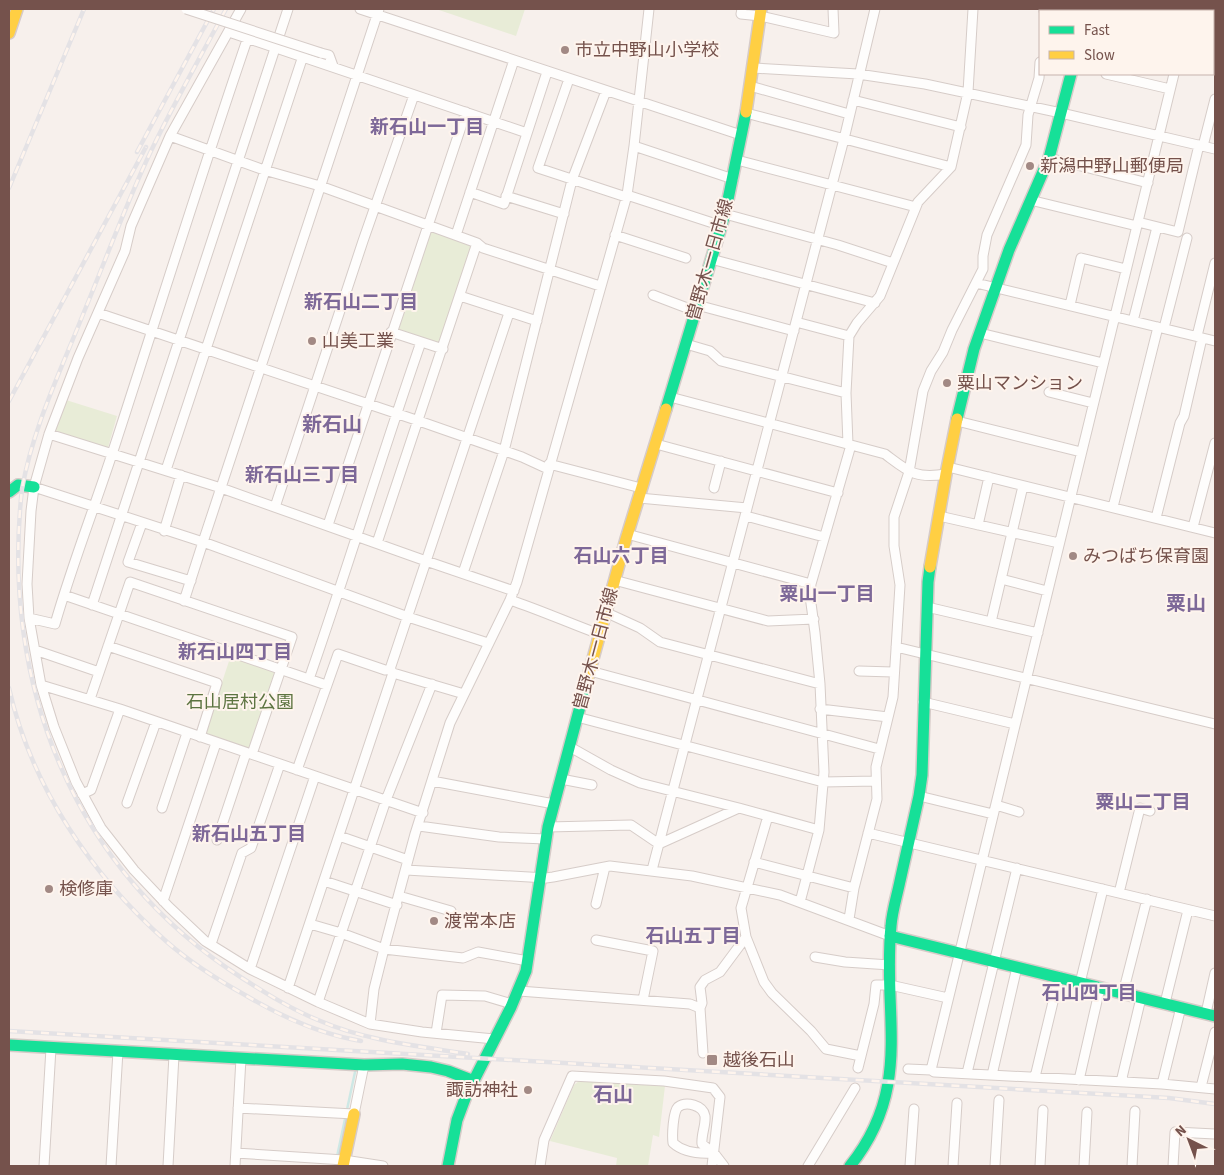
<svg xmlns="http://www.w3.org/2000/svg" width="1224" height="1175" font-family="'Source Sans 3','Noto Sans JP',sans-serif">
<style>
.green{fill:#e8ecd7}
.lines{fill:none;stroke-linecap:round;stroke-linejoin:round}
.stream{stroke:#cee8e5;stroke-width:2.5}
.street-casing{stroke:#d6ccc8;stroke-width:11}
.fast-casing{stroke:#d6cbc8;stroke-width:14}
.slow-casing{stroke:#d6cbc8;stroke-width:14}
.street{stroke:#fefdfc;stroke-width:9}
.fast{stroke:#16e098;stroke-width:11}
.slow{stroke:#ffcf43;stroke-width:11}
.rail-casing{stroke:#e4e2e5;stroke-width:4.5}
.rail{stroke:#fef4ed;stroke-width:2.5;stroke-dasharray:8;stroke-linecap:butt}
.street-bridge-casing{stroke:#d6ccc8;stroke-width:11;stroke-linecap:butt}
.street-bridge{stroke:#fefdfc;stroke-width:9}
.poi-dot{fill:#a28984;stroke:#fef4ed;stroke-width:2}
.labels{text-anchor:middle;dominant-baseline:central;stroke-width:4;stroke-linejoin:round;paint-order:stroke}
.poi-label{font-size:18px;fill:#75524c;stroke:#fef4ed;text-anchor:start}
.street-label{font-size:18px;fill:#75524c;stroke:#fef4ed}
.park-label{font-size:18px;fill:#5c7441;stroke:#fef4ed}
.neighbourhood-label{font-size:19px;font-weight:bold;fill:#7d6898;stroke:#fef4ed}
.quarter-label{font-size:20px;font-weight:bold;fill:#7d6898;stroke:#fef4ed}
</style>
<rect width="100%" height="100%" fill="#f7f0ec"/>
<path class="green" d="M 436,9 L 525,9 L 516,36 Z
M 430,229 L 473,244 L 439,346 L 396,331 Z
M 66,400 L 117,416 L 107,451 L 53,433 Z
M 231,655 L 276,670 L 251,747 L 248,750 L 205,734 Z
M 579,1081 L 665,1086 L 659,1137 L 653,1135 L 648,1166 L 616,1166 L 617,1158 L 550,1141 L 574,1085 Z"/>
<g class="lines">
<path class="stream" d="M 335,1166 L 355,1072"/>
<g class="street-casing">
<path id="street" d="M 241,9 L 170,136 L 131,226 L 125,251 L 78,358 L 49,434 L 34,487 L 31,511 L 27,584 L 29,618 L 41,685 L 120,709 L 423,813
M 360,9 L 741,135
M 379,9 L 203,542 L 408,617 L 488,643
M 742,9 L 741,14 L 760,16 L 834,33 L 833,9
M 1044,11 L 1044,9
M 1121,11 L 1122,9
M 1188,11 L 1189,9
M 229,32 L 527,133
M 321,53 L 329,55 L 333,66
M 753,68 L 858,74 L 925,84 L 1061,113 L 1215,149
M 1106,74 L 1170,89
M 569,79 L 538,168 L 626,197
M 750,86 L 849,114
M 853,100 L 961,127
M 746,113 L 951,167
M 170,136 L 264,170 L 320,186 L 477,243
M 634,146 L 733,179
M 1203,146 L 1215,99
M 1049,158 L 1148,183
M 737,160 L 916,207
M 470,192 L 504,204 L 547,72
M 627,195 L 722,226
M 506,196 L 564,214
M 1030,200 L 1137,226
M 725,214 L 838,245 L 893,263
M 1138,222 L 1178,232 L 1199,145
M 456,235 L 514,60
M 615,235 L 686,258
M 711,259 L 875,303
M 976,283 L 1215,341
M 653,295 L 695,311
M 460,296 L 537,321
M 697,305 L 794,331
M 1070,305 L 1081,258 L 1126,269
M 98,313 L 419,421 L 522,457 L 548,469
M 1133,321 L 1157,227
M 796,322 L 849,336
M 1164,328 L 1187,238
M 391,332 L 443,349
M 980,333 L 1103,363
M 1197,336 L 1215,263
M 686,344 L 710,351 L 721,361 L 846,393
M 1049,392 L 1093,403
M 670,397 L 885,454 C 909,472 915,479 946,474
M 957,421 L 1081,452
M 49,434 L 221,488 L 426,561 L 514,591
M 656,444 L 838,493
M 848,444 L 846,393 L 849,336 L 857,323 L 880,296 L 918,202 L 951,167 L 968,92 L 973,9
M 549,464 L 641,488
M 948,467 L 1215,533
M 166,470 L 303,56
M 34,487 L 203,542 L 184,601
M 714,488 L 721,461
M 639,498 L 747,508
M 275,507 L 363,241 L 414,95
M 1113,507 L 1158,327
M 746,516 L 824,537
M 939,516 L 1059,543
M 1156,518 L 1180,423 L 1184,416 L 1202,338
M 142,523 L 128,562 L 191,581
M 328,525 L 466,112
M 978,525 L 989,477
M 1193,527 L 1215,443
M 164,531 L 181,475
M 627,534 L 811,584
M 377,543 L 477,243 L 483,248 L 600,286
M 463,573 L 504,451 L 572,180 L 606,91
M 1001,579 L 1047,591
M 614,580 L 768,621 L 814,619
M 64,595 L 326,685
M 510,600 C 540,610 569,623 599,634
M 92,605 L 288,9
M 927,607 L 1038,633
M 605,612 L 640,628 L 660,642 L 820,684
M 29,618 L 55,624 C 72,565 94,509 113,451 C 158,313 201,174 248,37
M 991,622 L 1023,486
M 108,646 L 217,683 L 200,737
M 896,647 L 1215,724
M 35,650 L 99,672
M 390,669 L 509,313
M 590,671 L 879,749
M 859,671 L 893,672
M 309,679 C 348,567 382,454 421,342
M 41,685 L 54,727 L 76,782 L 101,828 L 134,870 L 169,907 L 205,941 L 250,969 L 318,1002 L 370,1024
M 90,699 L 130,582 L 292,637 L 252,754
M 923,702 L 1015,724
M 820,709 L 888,717
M 577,717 L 823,782 L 876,781
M 570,747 L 611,770 L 640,783 L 739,808
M 297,770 L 338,654 L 385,670 L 390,669 L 393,673 L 464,694
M 561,779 L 592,785
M 432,781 L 554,804
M 82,794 L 91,790 L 120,709
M 919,796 L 993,814
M 127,803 L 156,722
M 996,805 L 1019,812
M 162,808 L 187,733
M 768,816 L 741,908 L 746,937 L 764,982 L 772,993 L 811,1031 L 826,1049 L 861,1056
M 419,826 L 499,837 L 546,839
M 548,827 L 631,825 L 659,844 L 739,808 L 819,830
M 868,833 L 1215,916
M 339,836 L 408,860
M 217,840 L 246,753
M 754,862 L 854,888
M 406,870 L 546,878 L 553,877 L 610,866 L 692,876 L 780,895 L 890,936
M 652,870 L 844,139 L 875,9
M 324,881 L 397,905
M 1119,893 L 1140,808 L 1150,811
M 399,896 L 451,911
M 163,901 L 216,743
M 800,902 L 819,830 L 824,772 L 820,684 L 815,633 L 810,596 L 811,584 L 851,445
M 596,904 L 605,867
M 849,919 L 854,888 L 877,799 L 876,767 L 893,697 L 900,585 L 894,546 L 894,517 L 909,472 L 923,391 L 931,371 L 943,352 L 952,330 L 983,269 L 983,256 L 987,235 L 1026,145 L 1028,115 L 1039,78 L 1040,62
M 310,924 L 341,933 L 384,949 L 463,958 L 478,952 L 528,961
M 596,940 L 653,951 L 643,1000
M 211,944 L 242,853 L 251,848 L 280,764
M 815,957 L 845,962 L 890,965
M 250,969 L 315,776
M 1080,983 L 1103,889
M 288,988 L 393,673
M 519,991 L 690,1004 L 700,1008
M 1123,993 L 1147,899
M 318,1002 L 386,800 L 432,684
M 1165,1003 L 1188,910
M 1206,1013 L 1215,973
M 436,1033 L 442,995 L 485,996 L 512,1004
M 494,1039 L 422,1032 L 370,1024 L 374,989 L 384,949 L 415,834 L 450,723 L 510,600 L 517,582 L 627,195 L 634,146 L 649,9
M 703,1053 L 700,1008 L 702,1003 L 700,987 L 705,980 L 720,972 L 746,937
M 858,1068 L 874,1004 L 876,985 L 890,985 L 948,998
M 908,1069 L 931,1070 L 934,1072 L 1162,1084 L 1215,1089
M 931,1070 L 1174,74
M 967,1073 L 1017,868
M 992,1075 L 1017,967
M 1035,1077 L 1059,977
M 1079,1080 L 1100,988
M 1121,1082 L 1141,998
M 1162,1084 L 1181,1007
M 1201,1087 L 1215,1032
M 238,1108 L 354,1114 L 364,1065
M 236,1153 L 344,1160 L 383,1166
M 714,1153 C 700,1154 683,1152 673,1143 C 672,1135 673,1112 678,1107 C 686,1101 703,1105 705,1116 C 706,1125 701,1135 702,1144 L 714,1153 L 724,1166
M 44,1166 L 51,1048
M 111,1166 L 118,1051
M 168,1166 L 174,1055
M 235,1166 L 241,1058
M 540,1166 L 544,1140 L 572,1076 L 664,1081 L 713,1088 L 720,1097 L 712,1166
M 808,1166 L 855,1088
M 910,1166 L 914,1109
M 953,1166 L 957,1103
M 995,1166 L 999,1100
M 1040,1166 L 1043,1110
M 1084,1166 L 1087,1112
M 1132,1166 L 1135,1111
M 1173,1166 L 1175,1132 L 1215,1134"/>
</g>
<g class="fast-casing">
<path id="fast" d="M 1087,11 L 1088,9
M 666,409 L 725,214 L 746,112
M 957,419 L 974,349 L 1009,250 L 1049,158 L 1071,74
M 9,492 L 18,485 L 34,487
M 890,936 L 1215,1016
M 9,1045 L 364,1065 L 402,1064 L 431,1067 L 448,1071 L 474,1081
M 448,1166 L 457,1120 L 466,1096 L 511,1007 L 526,971 L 548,827 L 586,684
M 850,1166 C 914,1086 882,1016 891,926 C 892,911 897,896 900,881 C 906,853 913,824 919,796 L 922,775 L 928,582 L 930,567"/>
</g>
<g class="slow-casing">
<path id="slow" d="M 9,33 L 17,9
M 746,112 L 761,9
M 930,567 L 946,474 L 957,419
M 586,684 L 626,539 L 666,409
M 343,1166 L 354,1114"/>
</g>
<use href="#street" class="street"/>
<use href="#fast" class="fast"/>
<use href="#slow" class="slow"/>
<g class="rail-casing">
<path id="rail" d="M 226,9 C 201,56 174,103 151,151 C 126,204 106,259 84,312 C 61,370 33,427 22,489 C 0,686 75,872 242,978 C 267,994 291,1009 318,1020 C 366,1041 418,1046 468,1054
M 137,152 L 214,9
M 9,188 L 84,9
M 9,401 L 146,147
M 9,688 C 31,786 92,876 167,942 C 191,963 218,980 245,995 C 282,1017 319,1034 361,1041
M 9,1031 L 1169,1098 L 1215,1104"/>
</g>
<use href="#rail" class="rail"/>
<g class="street-bridge-casing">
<path id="street-bridge" d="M 186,9 L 321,53"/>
</g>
<use href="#street-bridge" class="street-bridge"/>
</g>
<g class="poi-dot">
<circle cx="565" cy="50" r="5"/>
<circle cx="1030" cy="166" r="5"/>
<circle cx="312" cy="341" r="5"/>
<circle cx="947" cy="383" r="5"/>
<circle cx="1073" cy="556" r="5"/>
<circle cx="49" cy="889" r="5"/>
<circle cx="434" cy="921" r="5"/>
<rect x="706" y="1054" width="12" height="12" rx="2.5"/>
<circle cx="528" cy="1090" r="5"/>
</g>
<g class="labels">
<g class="poi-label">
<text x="575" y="50">市立中野山小学校</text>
<text x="1040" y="166">新潟中野山郵便局</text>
<text x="322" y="341">山美工業</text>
<text x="957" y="383">粟山マンション</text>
<text x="1083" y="556">みつばち保育園</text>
<text x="59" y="889">検修庫</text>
<text x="444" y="921">渡常本店</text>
<text x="723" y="1060">越後石山</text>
<text x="518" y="1090" text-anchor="end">諏訪神社</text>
</g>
<g class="street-label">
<text transform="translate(710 260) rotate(-74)">曽野木一日市線</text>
<text transform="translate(596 649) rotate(-75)">曽野木一日市線</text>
</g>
<g class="park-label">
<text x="240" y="702">石山居村公園</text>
</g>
<g class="neighbourhood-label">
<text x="427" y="127">新石山一丁目</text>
<text x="361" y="302">新石山二丁目</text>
<text x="302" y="475">新石山三丁目</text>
<text x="621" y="556">石山六丁目</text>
<text x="827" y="594">粟山一丁目</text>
<text x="235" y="652">新石山四丁目</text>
<text x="1143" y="802">粟山二丁目</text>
<text x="249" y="834">新石山五丁目</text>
<text x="693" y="936">石山五丁目</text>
<text x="1089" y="993">石山四丁目</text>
</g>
<g class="quarter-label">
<text x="332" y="425">新石山</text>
<text x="1186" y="604">粟山</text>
<text x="613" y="1095">石山</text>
</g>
</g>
<rect width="1224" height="1175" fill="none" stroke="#75524c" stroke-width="20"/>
<rect x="1039" y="10" width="175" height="65" fill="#fef4ed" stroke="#c7b3ad"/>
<rect x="1049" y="26" width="25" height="8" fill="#16e098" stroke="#c7b3ad"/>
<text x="1084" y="35" font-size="15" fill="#75524c">Fast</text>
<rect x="1049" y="51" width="25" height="8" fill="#ffcf43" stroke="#c7b3ad"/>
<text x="1084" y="60" font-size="15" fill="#75524c">Slow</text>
<g transform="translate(1189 1140) rotate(318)" stroke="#fef4ed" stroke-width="4" paint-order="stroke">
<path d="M0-4L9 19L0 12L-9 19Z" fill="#75524c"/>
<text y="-8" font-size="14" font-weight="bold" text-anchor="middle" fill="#75524c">N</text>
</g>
</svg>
